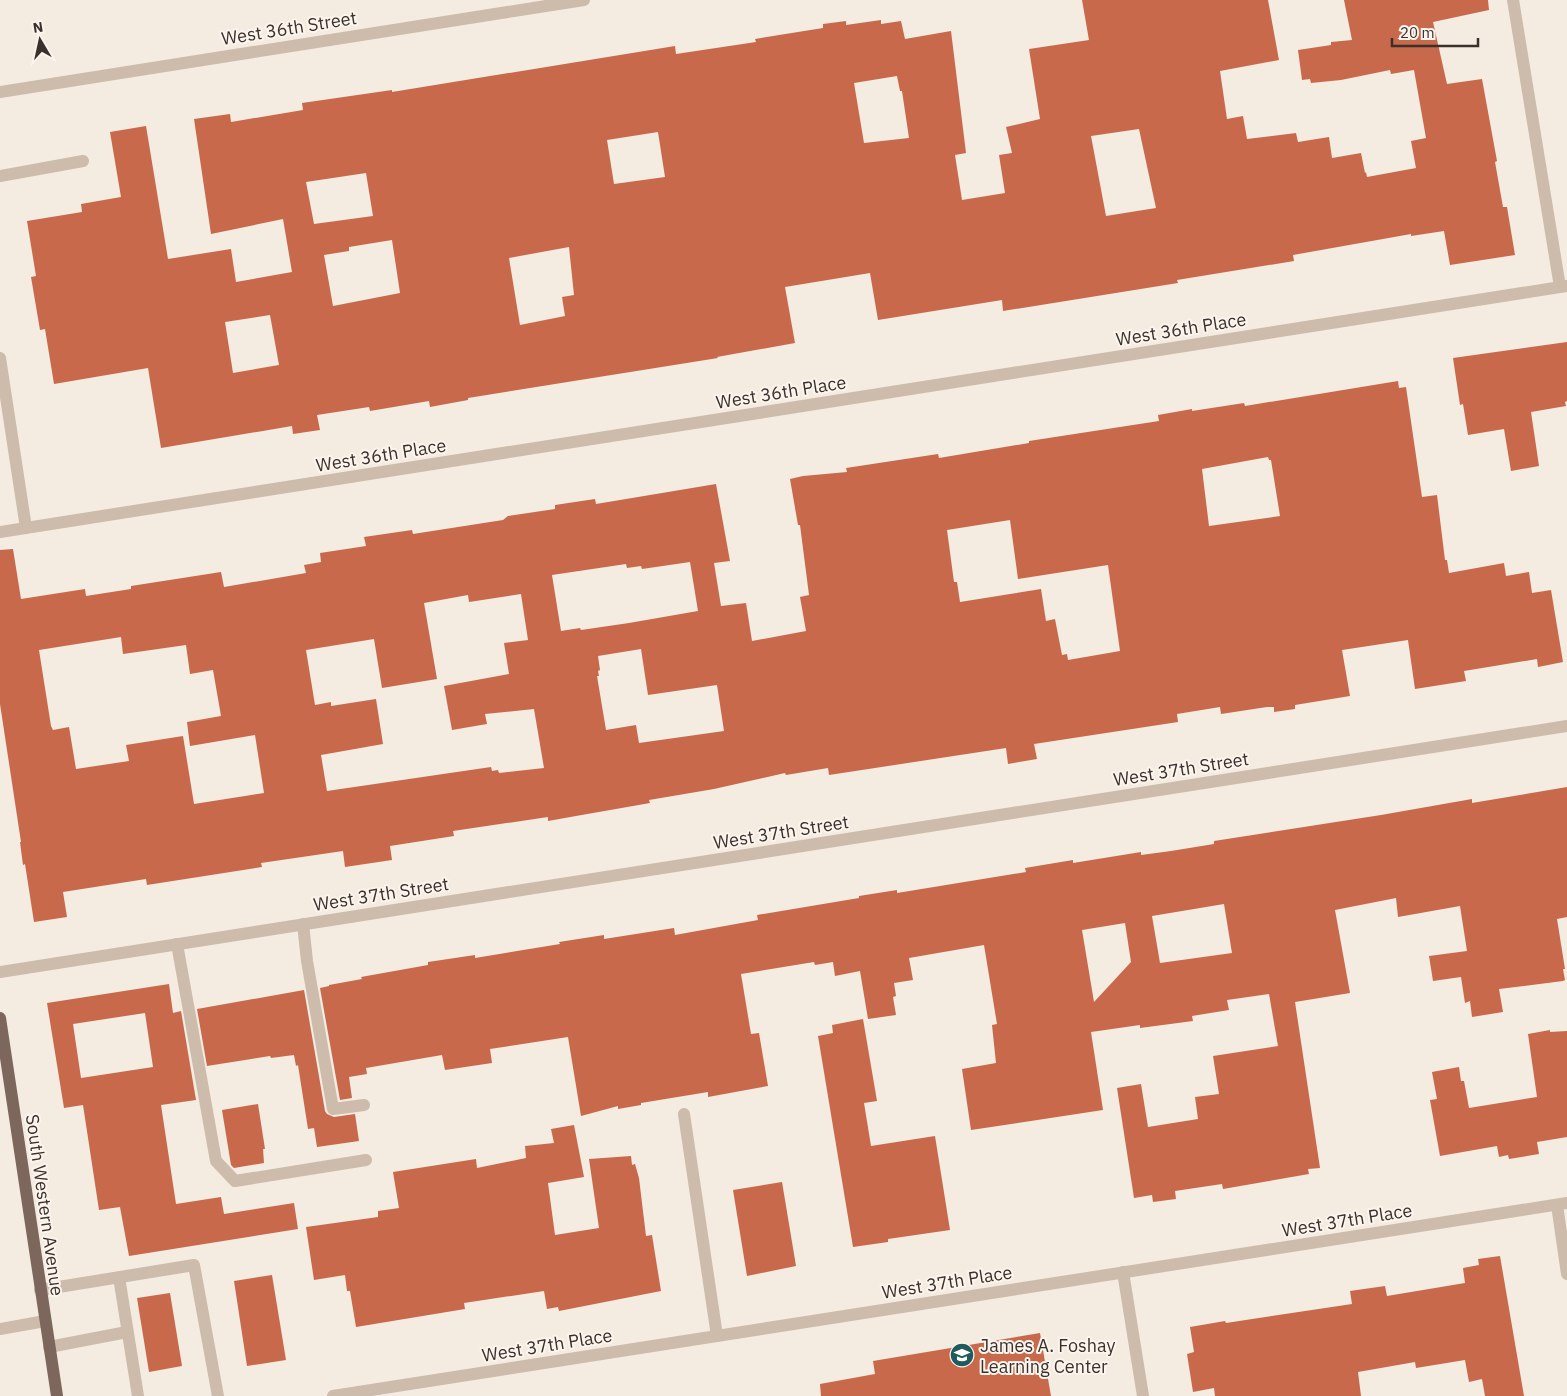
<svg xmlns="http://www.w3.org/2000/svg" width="1567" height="1396" font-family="'IBM Plex Sans',sans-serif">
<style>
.building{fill:#c8694b;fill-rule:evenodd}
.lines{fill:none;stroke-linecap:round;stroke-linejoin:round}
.lane{stroke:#cdbbac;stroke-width:12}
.street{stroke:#cdbbac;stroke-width:12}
.primary{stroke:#7d675c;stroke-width:12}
.labels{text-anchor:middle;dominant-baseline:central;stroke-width:4;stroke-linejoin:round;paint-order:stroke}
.street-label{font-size:18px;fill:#3b302b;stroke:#fbf5ee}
.poi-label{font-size:18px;fill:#3b302b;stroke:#fbf5ee;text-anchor:start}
</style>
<rect width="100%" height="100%" fill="#f4ebe1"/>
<path class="building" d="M 1082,0 L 1268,0 L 1279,60 L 1220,71 L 1227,119 L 1243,116 L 1247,139 L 1296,133 L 1298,142 L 1329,137 L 1332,158 L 1361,153 L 1365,173 L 1366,172 L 1367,177 L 1416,168 L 1411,141 L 1426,138 L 1414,70 L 1391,74 L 1390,70 L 1341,80 L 1311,83 L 1310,79 L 1302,80 L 1298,50 L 1331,45 L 1331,42 L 1352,40 L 1344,0 L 1488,0 L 1489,10 L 1433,22 L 1447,84 L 1482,79 L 1497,161 L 1495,162 L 1503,207 L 1507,207 L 1515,255 L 1450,265 L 1444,231 L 1411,236 L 1411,234 L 1293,255 L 1294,261 L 1177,280 L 1178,283 L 1003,311 L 1002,300 L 878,320 L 870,273 L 785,287 L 795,343 L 717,357 L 718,358 L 468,398 L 468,400 L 430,407 L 429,401 L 370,411 L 369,407 L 317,415 L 320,430 L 293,434 L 292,426 L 161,448 L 148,368 L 54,384 L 45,329 L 40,330 L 31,277 L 36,276 L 27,221 L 82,212 L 81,204 L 121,197 L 110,132 L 146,126 L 168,259 L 231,249 L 236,282 L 292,272 L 283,219 L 211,234 L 194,119 L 230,114 L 231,122 L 303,110 L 302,103 L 392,90 L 392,92 L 675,46 L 676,54 L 756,42 L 755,39 L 823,28 L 823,24 L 846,21 L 846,25 L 881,20 L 881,24 L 901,21 L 905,39 L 951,31 L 966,153 L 955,155 L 962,200 L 1005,193 L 999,155 L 1012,153 L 1006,127 L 1040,119 L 1029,49 L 1089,40 ZM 897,76 L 900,91 L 902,91 L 909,138 L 864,143 L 854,83 ZM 1139,129 L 1156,208 L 1106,216 L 1091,136 ZM 658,132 L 665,177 L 614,184 L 607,140 ZM 366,173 L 373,216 L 314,224 L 306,182 ZM 392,240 L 400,293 L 333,306 L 324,255 L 349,251 L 349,247 ZM 569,247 L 574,295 L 562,297 L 565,316 L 520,325 L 509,258 ZM 270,315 L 279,365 L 233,373 L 225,322 Z
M 1567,342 L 1567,401 L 1565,402 L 1566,406 L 1531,412 L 1539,466 L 1511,471 L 1504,429 L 1468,435 L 1463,404 L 1460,405 L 1453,358 Z
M 1398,381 L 1399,388 L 1406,387 L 1422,497 L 1437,495 L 1445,560 L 1447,560 L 1449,573 L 1504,563 L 1506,576 L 1529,572 L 1532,593 L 1551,590 L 1563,662 L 1538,667 L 1537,659 L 1464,671 L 1466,681 L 1415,689 L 1408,640 L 1342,650 L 1350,696 L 1295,705 L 1295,709 L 1274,712 L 1274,707 L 1267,707 L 1221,714 L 1220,707 L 1177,714 L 1178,722 L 1034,744 L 1037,759 L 1008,764 L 1006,748 L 829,775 L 828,768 L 786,775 L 785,773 L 714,789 L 649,800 L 650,803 L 576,816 L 548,821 L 548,817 L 453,831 L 454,836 L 390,846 L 392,860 L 345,867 L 343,851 L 261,863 L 262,867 L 147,885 L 146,879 L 63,892 L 67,917 L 34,922 L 25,864 L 23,865 L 20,842 L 21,842 L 0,704 L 0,550 L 13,549 L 21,599 L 85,589 L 86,596 L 131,589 L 131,586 L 221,572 L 224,587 L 306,573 L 304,565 L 321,562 L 320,553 L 366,546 L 364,537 L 412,530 L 413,534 L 503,520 L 508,516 L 555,509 L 555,505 L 595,499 L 596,504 L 716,484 L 730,561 L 714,563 L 721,606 L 746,603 L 752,641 L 806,631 L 800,597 L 809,595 L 800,525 L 798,525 L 790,479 L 803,476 L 847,472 L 846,468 L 938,454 L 939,458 L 1029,443 L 1029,441 L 1159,421 L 1158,415 L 1192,409 L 1192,411 L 1244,403 L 1245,406 ZM 1268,457 L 1269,460 L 1271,460 L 1280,516 L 1209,526 L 1202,469 ZM 1010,520 L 1018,579 L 1108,565 L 1120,651 L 1068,660 L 1067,654 L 1062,655 L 1055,619 L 1046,621 L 1041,589 L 960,602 L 957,582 L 954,582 L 947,530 ZM 690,562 L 698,611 L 629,623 L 581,630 L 580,628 L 561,631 L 552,575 L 626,564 L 627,568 L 641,566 L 642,569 ZM 521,594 L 528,640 L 504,643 L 509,674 L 444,686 L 452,730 L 487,724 L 485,714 L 534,709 L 544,768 L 499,773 L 498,770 L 492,771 L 491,767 L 327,791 L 321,755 L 383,744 L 376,699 L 331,706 L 331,702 L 315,705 L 306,650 L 374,639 L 382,688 L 437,679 L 424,603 L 468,595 L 469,602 ZM 121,637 L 123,654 L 186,645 L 190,674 L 213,670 L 221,716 L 187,722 L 190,746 L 255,735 L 264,793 L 194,804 L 183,736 L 126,745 L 129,761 L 76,769 L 69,727 L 53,730 L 51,726 L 39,650 ZM 641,649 L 648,695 L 717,685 L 724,731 L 639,743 L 636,725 L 606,730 L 597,676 L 599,676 L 598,671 L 600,670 L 598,656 Z
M 1567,787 L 1567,917 L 1557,919 L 1565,969 L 1563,969 L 1565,980 L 1563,981 L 1499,989 L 1503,1012 L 1472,1017 L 1470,1001 L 1465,1003 L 1461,977 L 1433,981 L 1429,956 L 1467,951 L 1460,906 L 1398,917 L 1396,898 L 1335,910 L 1350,993 L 1295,1002 L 1320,1168 L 1308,1169 L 1309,1174 L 1223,1189 L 1222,1184 L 1175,1191 L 1176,1199 L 1153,1202 L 1152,1195 L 1134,1198 L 1117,1088 L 1141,1084 L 1148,1127 L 1198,1119 L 1195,1097 L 1219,1094 L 1213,1056 L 1278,1046 L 1269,994 L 1227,1000 L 1229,1010 L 1192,1016 L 1193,1021 L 1140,1028 L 1140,1025 L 1091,1032 L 1103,1110 L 971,1130 L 962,1069 L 996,1063 L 992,1025 L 997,1024 L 984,945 L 909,958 L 913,980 L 894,983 L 896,996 L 893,997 L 896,1015 L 868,1019 L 860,971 L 835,976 L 833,962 L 815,965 L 814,962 L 741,974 L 751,1034 L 759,1033 L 768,1086 L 708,1097 L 708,1092 L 641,1103 L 641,1105 L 618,1109 L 618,1106 L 581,1116 L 568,1037 L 490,1049 L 492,1063 L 445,1070 L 442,1055 L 366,1068 L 367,1074 L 349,1077 L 352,1098 L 340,1100 L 320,988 L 329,986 L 329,985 L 362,979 L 361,977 L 428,965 L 428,962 L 475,955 L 475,958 L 560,944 L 559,942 L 604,935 L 604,939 L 674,928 L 675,935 L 758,920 L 757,915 L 859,898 L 859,896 L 897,890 L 897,893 L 1026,872 L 1025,868 L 1073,860 L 1073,863 L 1141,852 L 1141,855 L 1171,851 L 1214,844 L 1214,841 L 1381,815 L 1472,799 L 1472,803 ZM 1224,904 L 1232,953 L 1160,963 L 1152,916 ZM 1125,923 L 1131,962 L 1094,1002 L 1082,930 Z
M 169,984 L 173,1013 L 181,1011 L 196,1100 L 161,1105 L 176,1204 L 221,1197 L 224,1214 L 294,1203 L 298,1229 L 129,1256 L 120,1207 L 99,1210 L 83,1105 L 64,1108 L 47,1003 ZM 145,1013 L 153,1067 L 81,1078 L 73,1024 Z
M 304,990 L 325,1111 L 327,1114 L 334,1117 L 355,1114 L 359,1141 L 317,1147 L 314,1128 L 308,1129 L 298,1065 L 296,1066 L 294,1055 L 271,1058 L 270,1056 L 207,1066 L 197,1009 Z
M 863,1019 L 877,1101 L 864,1103 L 871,1146 L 935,1136 L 950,1230 L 888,1239 L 888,1242 L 853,1247 L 818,1036 L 833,1033 L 832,1025 Z
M 1550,1030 L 1550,1032 L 1567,1031 L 1567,1137 L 1537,1142 L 1539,1154 L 1509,1159 L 1508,1155 L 1499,1157 L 1497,1146 L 1440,1156 L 1430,1100 L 1437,1099 L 1432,1072 L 1459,1067 L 1461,1081 L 1464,1081 L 1469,1108 L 1537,1097 L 1528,1034 Z
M 258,1104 L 265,1149 L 263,1149 L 264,1163 L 234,1168 L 231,1165 L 222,1110 Z
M 574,1125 L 584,1177 L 548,1183 L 555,1235 L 599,1228 L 589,1159 L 631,1156 L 632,1165 L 635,1164 L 639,1178 L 646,1236 L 652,1235 L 661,1291 L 559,1311 L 558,1307 L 547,1309 L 544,1291 L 464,1303 L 465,1309 L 356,1327 L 350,1291 L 347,1291 L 345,1275 L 314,1280 L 306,1227 L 378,1217 L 378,1211 L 399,1208 L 393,1172 L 476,1159 L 477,1168 L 526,1158 L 525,1146 L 554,1143 L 551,1129 Z
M 782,1182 L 796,1266 L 747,1276 L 733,1190 Z
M 1500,1256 L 1524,1396 L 1485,1396 L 1482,1379 L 1469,1382 L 1465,1360 L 1416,1368 L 1415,1362 L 1358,1372 L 1361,1396 L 1215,1396 L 1214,1388 L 1193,1392 L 1187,1354 L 1194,1352 L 1190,1327 L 1225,1321 L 1226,1323 L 1352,1304 L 1350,1291 L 1385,1286 L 1387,1296 L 1465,1283 L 1463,1268 L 1479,1265 L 1478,1259 Z
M 272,1275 L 286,1360 L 247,1366 L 234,1281 Z
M 170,1293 L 182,1366 L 149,1372 L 137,1298 Z
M 1040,1333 L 1051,1396 L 821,1396 L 820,1384 L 875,1374 L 873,1361 Z"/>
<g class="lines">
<path class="lane" d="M 0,176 L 83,161
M 0,358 L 26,528
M 303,924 L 307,961 L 333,1109 L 364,1105
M 177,944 L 216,1161 L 235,1181 L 366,1160
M 684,1114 L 717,1336
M 119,1277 L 138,1396
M 40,1290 L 194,1265 L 218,1396
M 49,1347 L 127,1332"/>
<path class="street" d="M 1513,0 L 1560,287
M 0,92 L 584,0
M 0,532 L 1567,286
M 0,972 L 1567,726
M 1557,1205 L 1567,1274
M 1123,1272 L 1143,1396
M 0,1329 L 45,1321
M 333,1396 L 1567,1203"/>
<path class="primary" d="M 0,1018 L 57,1396"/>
</g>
<defs>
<g id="school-disc" transform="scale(1.25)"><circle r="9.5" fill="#1f5a5e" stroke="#fbf5ee"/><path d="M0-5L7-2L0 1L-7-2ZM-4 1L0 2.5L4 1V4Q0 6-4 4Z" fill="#fff"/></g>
</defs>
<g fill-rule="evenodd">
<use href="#school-disc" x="962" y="1355"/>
</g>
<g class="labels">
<g class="street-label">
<text transform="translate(289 28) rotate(-9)">West 36th Street</text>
<text transform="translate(1181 329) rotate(-9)">West 36th Place</text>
<text transform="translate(781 392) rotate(-9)">West 36th Place</text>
<text transform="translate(381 455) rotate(-9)">West 36th Place</text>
<text transform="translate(1181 769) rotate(-9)">West 37th Street</text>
<text transform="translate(781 832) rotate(-9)">West 37th Street</text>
<text transform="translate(381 894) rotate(-9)">West 37th Street</text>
<text transform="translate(45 1205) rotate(82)">South Western Avenue</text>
<text transform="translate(1347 1220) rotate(-9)">West 37th Place</text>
<text transform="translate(947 1282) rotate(-9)">West 37th Place</text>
<text transform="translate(547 1345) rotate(-9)">West 37th Place</text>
</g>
<g class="poi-label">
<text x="980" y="1345">James A. Foshay<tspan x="980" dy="21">Learning Center</tspan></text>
</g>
</g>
<g transform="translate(40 40) rotate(351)" stroke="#fbf5ee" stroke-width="4" paint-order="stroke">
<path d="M0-4L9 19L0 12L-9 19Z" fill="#3b302b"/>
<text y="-8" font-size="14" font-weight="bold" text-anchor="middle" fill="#3b302b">N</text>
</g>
<path d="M1392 38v8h86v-8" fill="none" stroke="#3b302b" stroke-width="2.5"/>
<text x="1400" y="38" font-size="15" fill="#3b302b" stroke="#fbf5ee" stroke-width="4" paint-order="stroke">20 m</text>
</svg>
